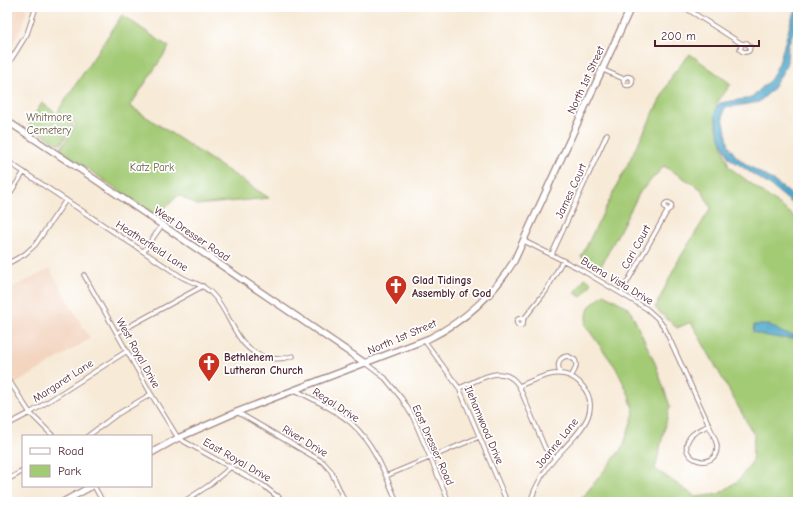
<svg xmlns="http://www.w3.org/2000/svg" width="805" height="509" font-family="'Comic Neue',sans-serif">
<style>
.built{fill:#f3d4bf}
.green{fill:#a3ca75;stroke:#767450}
.water{fill:#4da7ca;stroke:#4c637a}
.lines{fill:none;stroke-linecap:round;stroke-linejoin:round}
.street-casing{stroke:#a08481;stroke-width:5.5}
.secondary-casing{stroke:#a08481;stroke-width:8}
.street{stroke:#fff;stroke-width:3.5}
.secondary{stroke:#fff;stroke-width:5.5}
.labels{text-anchor:middle;dominant-baseline:central;stroke-width:3.5;stroke-linejoin:round;paint-order:stroke}
.street-label{font-size:11px;fill:#4a1f2b;stroke:#fff}
.park-label{font-size:11px;fill:#695b45;stroke:#fff}
.poi-label{font-size:11px;font-weight:bold;fill:#4a1f2b;stroke:#fff;text-anchor:start}
</style>
<rect width="100%" height="100%" fill="#fff"/>
<filter id="ink" filterUnits="userSpaceOnUse"><feTurbulence type="fractalNoise" baseFrequency=".025" numOctaves="2"/><feDisplacementMap in="SourceGraphic" scale="8" xChannelSelector="R" yChannelSelector="G"/><feConvolveMatrix kernelMatrix="1 2 1 2 8 2 1 2 1" color-interpolation-filters="sRGB"/></filter>
<filter id="wash" filterUnits="userSpaceOnUse"><feTurbulence type="fractalNoise" baseFrequency=".012" numOctaves="4" result="noise"/><feDisplacementMap in="SourceGraphic" scale="16" xChannelSelector="R" yChannelSelector="G"/><feGaussianBlur stdDeviation="0.9" result="paint"/><feColorMatrix in="noise" values="0 0 0 0 0 0 0 0 0 0 0 0 0 0 0 0 0 1.4 0 .05"/><feComposite in="paint" operator="in"/></filter>
<g filter="url(#wash)">
<rect width="100%" height="100%" fill="#f7ead7"/>
<path class="built" d="M 7,7 L 27,7 L 23,25 L 7,52 Z
M 50,269 L 90,339 L 7,389 L 7,290 Z"/>
<path class="green" d="M 122,15 L 169,47 L 130,106 L 269,198 L 197,205 L 179,195 L 156,216 L 60,150 L 76,124 L 58,111 Z
M 690,54 L 731,84 L 717,103 L 716,124 L 729,167 L 798,219 L 798,502 L 579,502 L 623,447 L 634,413 L 629,395 L 616,368 L 585,325 L 589,307 L 604,294 L 629,308 L 655,363 L 670,406 L 655,469 L 696,497 L 719,494 L 739,480 L 752,462 L 754,435 L 691,322 L 677,328 L 655,308 L 678,261 L 711,208 L 701,189 L 664,166 L 640,192 L 600,268 L 581,257 L 673,74 Z
M 42,103 L 73,125 L 61,144 L 56,143 L 28,124 Z
M 585,278 L 592,283 L 581,297 L 575,293 Z"/>
<path class="water" d="M 798,7 L 798,20 L 788,46 L 787,62 L 784,70 L 771,91 L 759,102 L 725,108 L 724,109 L 723,117 L 726,132 L 729,146 L 735,155 L 743,162 L 778,184 L 798,200 L 798,208 L 772,187 L 729,158 L 719,134 L 715,116 L 716,108 L 720,103 L 751,98 L 771,79 L 779,63 L 792,18 Z
M 754,325 L 770,325 L 783,333 L 798,336 L 798,338 C 783,339 767,337 753,332 Z"/>
</g>
<g filter="url(#ink)">
<g class="lines">
<g class="street-casing">
<path id="street" d="M 684,7 L 742,44 L 747,43 L 750,47 L 749,51 C 745,53 742,52 740,49 L 742,44
M 7,66 L 27,34 L 36,7
M 601,69 L 624,79
M623.5 81a4.5 4.5 0 1 1 9 0a4.5 4.5 0 1 1-9 0Z
M 7,161 L 180,276 C 193,284 203,283 214,296 C 233,317 236,352 269,358 C 278,360 284,359 293,356
M 7,198 L 24,172
M664.5 206a3.5 3.5 0 1 1 7 0a3.5 3.5 0 1 1-7 0Z
M 524,241 L 578,268 L 647,309 L 657,318 L 664,327 L 709,425
M 144,251 L 162,225
M 552,254 L 607,134
M 7,264 L 25,254 L 35,245 L 66,200
M 84,275 L 151,394 L 178,438 L 264,486 L 284,502
M 621,293 L 668,210
M516.5 322a3.5 3.5 0 1 1 7 0a3.5 3.5 0 1 1-7 0Z
M 523,320 L 546,291 L 563,260
M 117,333 L 203,286
M 424,340 L 459,388 L 507,502
M 365,363 L 385,378 L 402,399 L 413,417 L 449,502
M 560,373 C 557,365 558,357 568,356 L 575,360 C 578,366 575,371 571,376
M 10,382 L 30,413 L 53,436
M 519,386 C 539,378 561,365 579,382 C 608,411 574,436 556,457 C 544,470 536,485 530,502
M 459,388 C 480,380 503,362 519,386 L 545,448 L 555,458
M 295,390 C 314,400 335,409 351,423 C 375,444 385,474 397,502
M 237,412 L 323,462 L 331,471 L 345,502
M 7,425 L 30,413 L 127,351
M 709,425 C 711,431 716,439 717,446 C 718,473 674,460 690,437 C 694,431 703,429 709,425 Z
M 88,436 L 116,415 L 151,394
M 386,476 L 479,437
M 7,480 L 23,471
M 94,486 L 103,502
M 183,502 L 208,486 L 231,467
M 272,502 L 278,496"/>
</g>
<g class="secondary-casing">
<path id="secondary" d="M 7,121 L 87,174 L 365,363
M 151,453 L 178,438 L 237,412 L 430,338 C 466,320 493,295 514,261 L 631,7
M 63,502 L 92,486"/>
</g>
<use href="#street" class="street"/>
<use href="#secondary" class="secondary"/>
</g>
</g>
<defs>
<g id="church-pin" transform="scale(1.15)"><path d="M0 17L-7.5 6A9.5 9.5 0 1 1 7.5 6Z" fill="#c8321e" stroke="#fff"/><path d="M-1.2-6h2.4v3.5h3.3v2.4h-3.3V6h-2.4V-.1h-3.3v-2.4h3.3Z" fill="#fff"/></g>
</defs>
<g fill-rule="evenodd">
<use href="#church-pin" x="396" y="286"/>
<use href="#church-pin" x="209" y="363"/>
</g>
<g class="labels">
<g class="street-label">
<text transform="translate(586 80) rotate(-65)">North 1st Street</text>
<text transform="translate(571 191) rotate(-65)">James Court</text>
<text transform="translate(192 234) rotate(34)">West Dresser Road</text>
<text transform="translate(152 246) rotate(33)">Heatherfield Lane</text>
<text transform="translate(636 247) rotate(-61)">Cari Court</text>
<text transform="translate(617 281) rotate(31)">Buena Vista Drive</text>
<text transform="translate(402 337) rotate(-23)">North 1st Street</text>
<text transform="translate(138 353) rotate(61)">West Royal Drive</text>
<text transform="translate(63 381) rotate(-33)">Margaret Lane</text>
<text transform="translate(336 405) rotate(33)">Regal Drive</text>
<text transform="translate(484 425) rotate(67)">Ilehamwood Drive</text>
<text transform="translate(305 441) rotate(31)">River Drive</text>
<text transform="translate(557 443) rotate(-51)">Joanne Lane</text>
<text transform="translate(433 445) rotate(66)">East Dresser Road</text>
<text transform="translate(237 460) rotate(30)">East Royal Drive</text>
</g>
<g class="park-label">
<text x="49" y="117">Whitmore<tspan x="49" dy="13">Cemetery</tspan></text>
<text x="152" y="167">Katz Park</text>
</g>
<g class="poi-label">
<text x="412" y="280">Glad Tidings<tspan x="412" dy="13">Assembly of God</tspan></text>
<text x="224" y="357">Bethlehem<tspan x="224" dy="13">Lutheran Church</tspan></text>
</g>
</g>
<rect width="805" height="509" fill="none" stroke="#fff" stroke-width="24"/>
<rect x="22" y="435" width="130" height="52" fill="#ffffff" stroke="#b7a5aa"/>
<rect x="30" y="448" width="20" height="6" fill="#ffffff" stroke="#b7a5aa"/>
<text x="58" y="455" font-size="12" fill="#4a1f2b">Road</text>
<rect x="30" y="465" width="20" height="12" fill="#a3ca75" stroke="#b7a5aa"/>
<text x="58" y="475" font-size="12" fill="#4a1f2b">Park</text>
<path d="M655 40v6h104v-6" fill="none" stroke="#4a1f2b" stroke-width="2"/>
<text x="661" y="40" font-size="12" fill="#4a1f2b" stroke="#ffffff" stroke-width="3" paint-order="stroke">200 m</text>
</svg>
